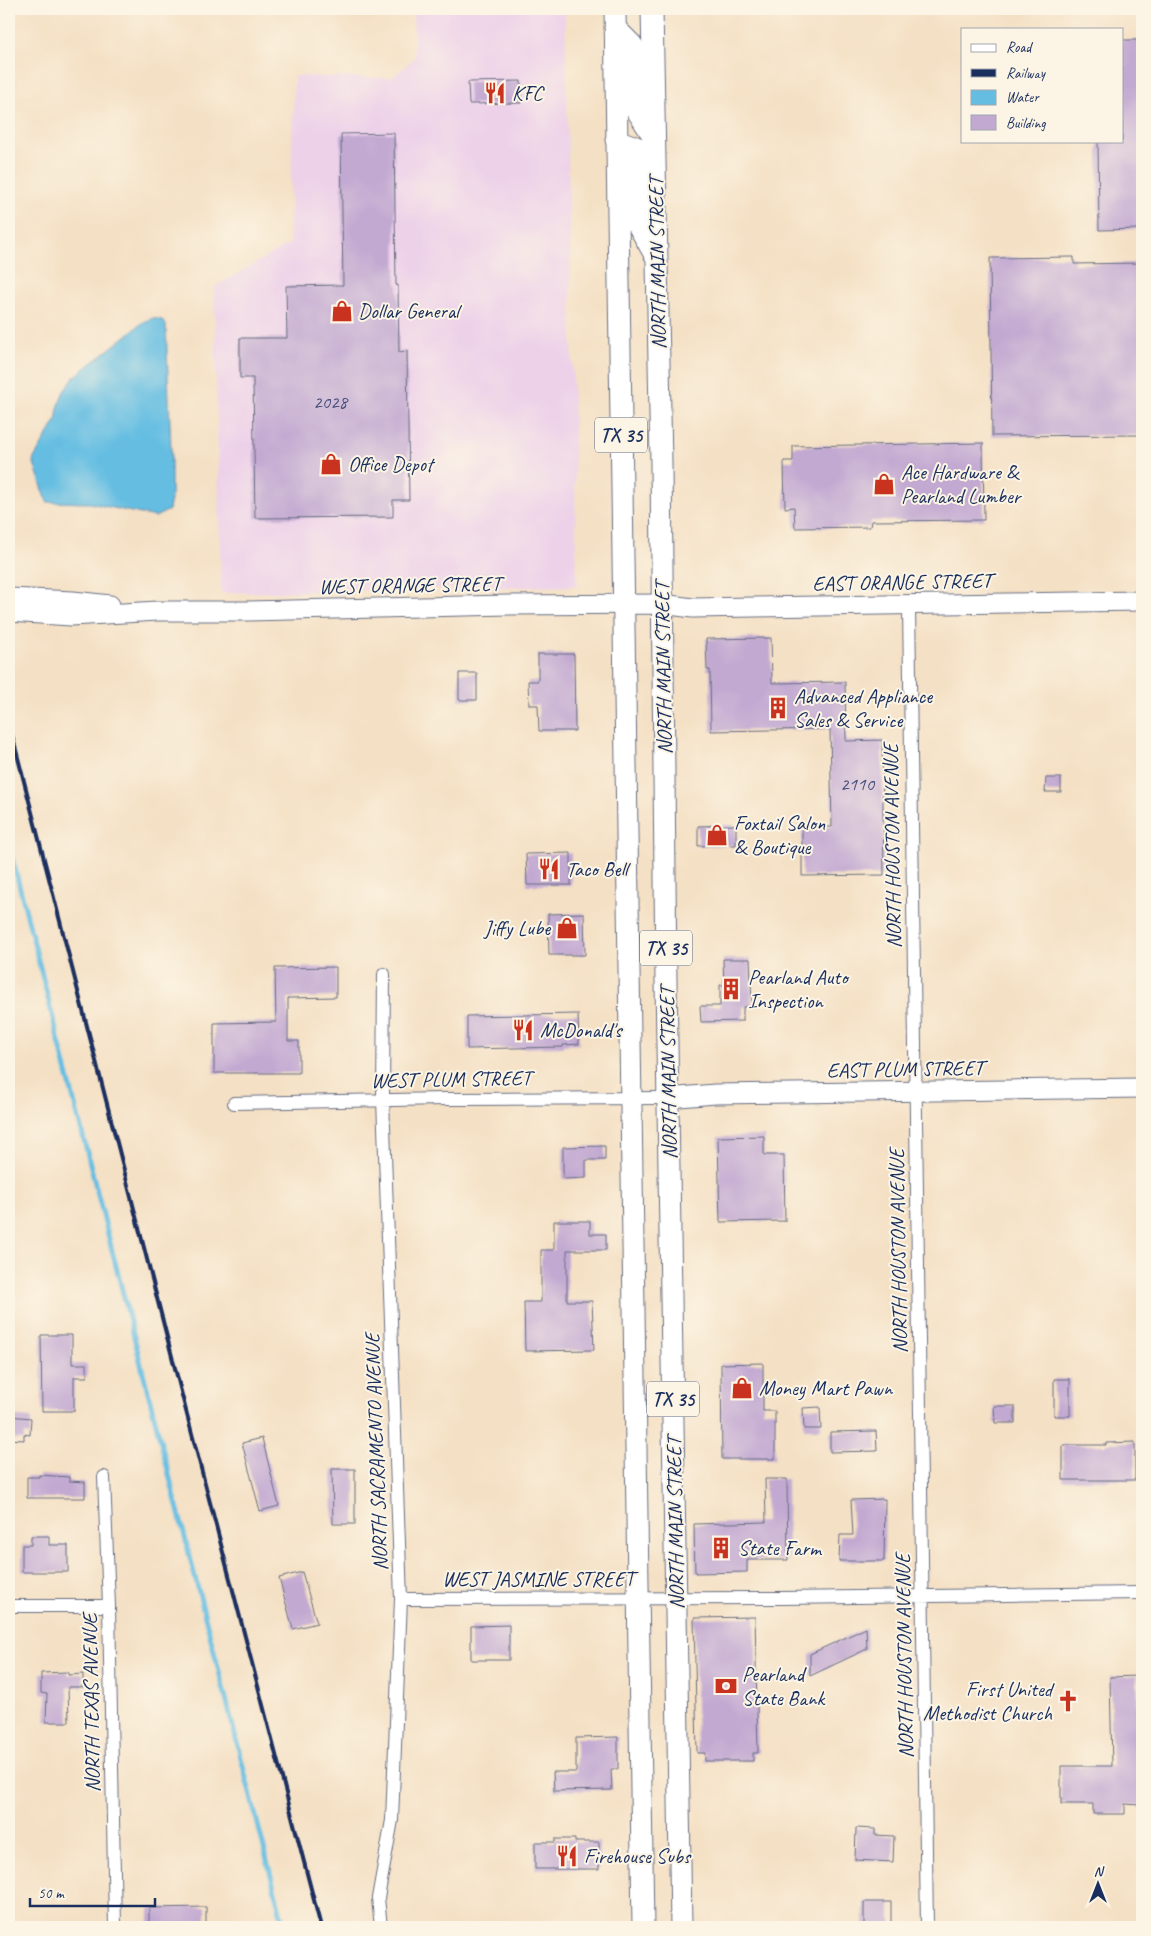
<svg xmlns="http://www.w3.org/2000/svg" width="1151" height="1936" font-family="Caveat,sans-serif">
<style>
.built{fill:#edd1e9}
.water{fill:#65bee2;stroke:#4076a0}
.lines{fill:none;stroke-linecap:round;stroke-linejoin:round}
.stream{stroke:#65bee2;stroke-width:5}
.building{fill:#c2a9d2}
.street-casing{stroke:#676d82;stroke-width:14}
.secondary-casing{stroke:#676d82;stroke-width:21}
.primary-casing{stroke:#676d82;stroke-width:23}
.street{stroke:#fff;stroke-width:12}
.secondary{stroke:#fff;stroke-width:19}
.primary{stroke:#fff;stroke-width:21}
.rail{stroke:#1b2f5e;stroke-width:4}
.labels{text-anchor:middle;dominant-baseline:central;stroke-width:4;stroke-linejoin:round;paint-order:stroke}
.number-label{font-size:19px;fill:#454e7b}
.shield{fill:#fcf5e5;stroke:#5e6a86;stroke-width:1}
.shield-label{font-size:20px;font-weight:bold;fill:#1b2f5e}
.poi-label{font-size:21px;fill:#1b2f5e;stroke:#fcf5e5;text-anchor:start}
.street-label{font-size:21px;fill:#1b2f5e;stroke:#fcf5e5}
</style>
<rect width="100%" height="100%" fill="#fcf5e5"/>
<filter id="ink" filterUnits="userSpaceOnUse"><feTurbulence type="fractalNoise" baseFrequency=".02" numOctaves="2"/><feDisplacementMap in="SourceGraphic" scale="10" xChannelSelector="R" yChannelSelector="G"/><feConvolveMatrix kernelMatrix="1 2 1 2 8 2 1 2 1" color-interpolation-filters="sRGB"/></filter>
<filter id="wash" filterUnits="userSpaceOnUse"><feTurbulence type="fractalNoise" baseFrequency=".0096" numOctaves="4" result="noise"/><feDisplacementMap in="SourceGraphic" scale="20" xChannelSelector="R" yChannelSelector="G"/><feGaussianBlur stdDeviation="1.12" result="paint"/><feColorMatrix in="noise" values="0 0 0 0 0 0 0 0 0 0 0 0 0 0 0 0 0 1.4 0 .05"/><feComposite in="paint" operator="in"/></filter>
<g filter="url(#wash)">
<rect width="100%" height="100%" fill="#f4e0c4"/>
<path class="built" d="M 413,9 L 565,9 L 577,586 L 221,593 L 214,287 L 289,244 L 294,76 L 392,78 L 414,58 Z"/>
<path class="water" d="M 153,318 L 162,320 L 166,325 L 171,449 L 171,498 L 169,510 L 155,517 L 90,503 L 47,502 L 33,460 L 56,421 L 58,408 L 63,393 L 73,378 L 142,323 Z"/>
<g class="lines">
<path class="stream" d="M 9,845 L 284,1927"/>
</g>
<g id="blocks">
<path class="building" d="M 1122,40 L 1142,40 L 1142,229 L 1099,230 L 1098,141 L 1122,141 Z
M 521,81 L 521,103 L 469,104 L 468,82 Z
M 394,133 L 396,285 L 398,285 L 399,352 L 407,351 L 409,500 L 393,500 L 393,517 L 255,518 L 253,378 L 240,378 L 240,338 L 287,338 L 286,286 L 343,285 L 341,134 Z
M 1074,257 L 1074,264 L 1142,263 L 1142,435 L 992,436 L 990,258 Z
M 983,443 L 984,520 L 871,521 L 870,527 L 795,528 L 794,507 L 785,508 L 784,461 L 793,461 L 793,446 Z
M 771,638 L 772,683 L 845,682 L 846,741 L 882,740 L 884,875 L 802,876 L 802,827 L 832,827 L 830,729 L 711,731 L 710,670 L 707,670 L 706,639 Z
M 538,654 L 574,654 L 575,731 L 539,731 L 538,705 L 529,705 L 528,681 L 538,681 Z
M 459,673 L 477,673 L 477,700 L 459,700 Z
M 1046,778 L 1061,778 L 1061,792 L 1045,792 Z
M 736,825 L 736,845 L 698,846 L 698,826 Z
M 571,853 L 571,885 L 527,885 L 526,854 Z
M 584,913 L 585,955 L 549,955 L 548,914 Z
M 723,959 L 750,959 L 752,1006 L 743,1007 L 743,1021 L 701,1022 L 700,1006 L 720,1006 L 720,985 L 724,985 Z
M 336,967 L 336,997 L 288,998 L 288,1041 L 299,1041 L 299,1073 L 214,1073 L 214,1023 L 276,1022 L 275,968 Z
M 578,1014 L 579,1044 L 563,1045 L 563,1047 L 467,1049 L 467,1016 Z
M 764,1136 L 764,1155 L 784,1155 L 785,1221 L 720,1222 L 718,1137 Z
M 605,1146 L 605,1160 L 586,1160 L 586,1178 L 563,1179 L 563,1147 Z
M 554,1221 L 590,1221 L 590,1234 L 606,1234 L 606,1250 L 567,1250 L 567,1301 L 592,1301 L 594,1350 L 525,1351 L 524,1302 L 541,1302 L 541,1250 L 554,1250 Z
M 41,1335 L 72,1335 L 72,1364 L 87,1364 L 87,1377 L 74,1377 L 74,1411 L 42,1411 Z
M 763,1363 L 763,1411 L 775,1411 L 775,1459 L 722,1459 L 721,1364 Z
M 1054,1379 L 1070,1379 L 1070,1416 L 1054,1416 Z
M 994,1406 L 1015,1406 L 1015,1423 L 995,1423 Z
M 820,1407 L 821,1429 L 804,1429 L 803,1408 Z
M 9,1416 L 31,1418 L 30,1435 L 24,1434 L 24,1440 L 9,1439 Z
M 876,1431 L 877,1451 L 830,1452 L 830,1432 Z
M 262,1438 L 279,1506 L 260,1511 L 242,1443 Z
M 1135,1442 L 1135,1480 L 1063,1480 L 1063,1445 L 1106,1445 L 1106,1443 Z
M 332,1469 L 355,1469 L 355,1524 L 333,1524 Z
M 39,1475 L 69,1477 L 69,1481 L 85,1482 L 85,1498 L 27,1498 L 27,1477 L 39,1477 Z
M 765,1479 L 787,1479 L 788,1560 L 747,1560 L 747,1572 L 695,1573 L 694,1524 L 766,1522 Z
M 885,1499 L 884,1561 L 839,1561 L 840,1535 L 853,1535 L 851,1500 Z
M 31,1536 L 49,1536 L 49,1545 L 68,1545 L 68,1572 L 22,1572 L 22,1545 L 31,1545 Z
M 302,1572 L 317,1623 L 293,1629 L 279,1578 Z
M 755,1617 L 758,1753 L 753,1753 L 753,1761 L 705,1761 L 705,1753 L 697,1753 L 694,1618 Z
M 509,1625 L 509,1660 L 471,1660 L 471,1626 Z
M 866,1628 L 867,1649 L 810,1676 L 810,1654 Z
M 68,1672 L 68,1675 L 83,1674 L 83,1687 L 68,1687 L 69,1722 L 46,1722 L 47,1694 L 41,1693 L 41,1673 Z
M 1137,1676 L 1140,1767 L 1142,1767 L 1141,1805 L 1125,1804 L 1125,1814 L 1093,1814 L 1093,1804 L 1061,1804 L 1061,1766 L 1112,1766 L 1110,1677 Z
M 618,1737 L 618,1769 L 611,1769 L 612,1790 L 554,1791 L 553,1772 L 576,1772 L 576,1738 Z
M 856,1828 L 875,1829 L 875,1835 L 894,1836 L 893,1862 L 855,1860 Z
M 555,1839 L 575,1839 L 575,1842 L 599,1842 L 599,1869 L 535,1869 L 535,1842 L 555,1842 Z
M 864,1902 L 891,1902 L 891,1927 L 864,1927 Z
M 206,1907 L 206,1927 L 149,1927 L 149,1908 Z"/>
</g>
</g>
<g filter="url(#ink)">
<use href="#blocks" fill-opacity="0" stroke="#676d82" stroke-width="1"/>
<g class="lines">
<g class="street-casing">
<path id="street" d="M 909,605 L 927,1927
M 234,1103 L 445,1099 L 668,1098
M 104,1477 L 109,1606 L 115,1927
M 401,1599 L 783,1598 L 1142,1593
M 9,1606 L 109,1606
M 381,1927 L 378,1898 L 392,1820 L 401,1599 L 383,1099 L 384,974"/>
</g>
<g class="secondary-casing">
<path id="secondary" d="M 9,598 L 73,601 L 110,605
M 9,612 L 71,616 L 158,611 L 246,611 L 508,605 L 662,604 L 693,608 L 1142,601
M 668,1098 L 715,1094 L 1142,1088"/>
</g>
<g class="primary-casing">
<path id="primary" d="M 615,9 L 643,1927
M 652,9 L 661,463 L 666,980 L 681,1927
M 615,28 L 632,45 L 634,106 L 654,137
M 616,140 L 636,147 L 638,225 L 655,255"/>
</g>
<use href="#street" class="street"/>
<use href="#secondary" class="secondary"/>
<use href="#primary" class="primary"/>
<path class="rail" d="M 9,723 L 185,1407 L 321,1927"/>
</g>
</g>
<defs>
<g id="restaurant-bare" transform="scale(1.725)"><path d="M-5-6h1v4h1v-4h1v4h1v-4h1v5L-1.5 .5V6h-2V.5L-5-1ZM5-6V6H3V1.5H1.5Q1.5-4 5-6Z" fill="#c8321e" stroke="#fcf5e5" stroke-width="2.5" paint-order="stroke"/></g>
<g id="shop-bare" transform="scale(1.725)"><path d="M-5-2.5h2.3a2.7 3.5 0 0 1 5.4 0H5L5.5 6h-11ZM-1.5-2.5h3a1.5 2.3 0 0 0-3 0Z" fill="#c8321e" stroke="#fcf5e5" stroke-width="2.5" paint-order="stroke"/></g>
<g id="building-bare" transform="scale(1.725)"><path d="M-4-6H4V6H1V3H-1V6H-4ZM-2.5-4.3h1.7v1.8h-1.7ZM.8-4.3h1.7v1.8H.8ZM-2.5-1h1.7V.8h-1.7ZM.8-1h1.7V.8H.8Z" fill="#c8321e" stroke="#fcf5e5" stroke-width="2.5" paint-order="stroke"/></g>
<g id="bank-bare" transform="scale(1.725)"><path d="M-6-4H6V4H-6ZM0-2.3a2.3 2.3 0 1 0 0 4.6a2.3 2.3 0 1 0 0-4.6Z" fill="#c8321e" stroke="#fcf5e5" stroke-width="2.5" paint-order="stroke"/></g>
<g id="church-bare" transform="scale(1.725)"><path d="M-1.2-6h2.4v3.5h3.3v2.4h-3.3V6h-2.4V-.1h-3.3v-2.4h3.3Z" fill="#c8321e" stroke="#fcf5e5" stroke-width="2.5" paint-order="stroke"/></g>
</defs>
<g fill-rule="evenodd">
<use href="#restaurant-bare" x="495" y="93"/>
<use href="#shop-bare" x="342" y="311"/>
<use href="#shop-bare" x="331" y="464"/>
<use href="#shop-bare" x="884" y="484"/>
<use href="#building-bare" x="778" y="708"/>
<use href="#shop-bare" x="717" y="835"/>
<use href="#restaurant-bare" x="549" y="869"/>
<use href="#shop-bare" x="567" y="928"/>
<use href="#building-bare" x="731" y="989"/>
<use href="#restaurant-bare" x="523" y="1030"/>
<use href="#shop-bare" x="742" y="1388"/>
<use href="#building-bare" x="721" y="1548"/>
<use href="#bank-bare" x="726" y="1686"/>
<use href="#church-bare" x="1068" y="1701"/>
<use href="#restaurant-bare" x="567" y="1856"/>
</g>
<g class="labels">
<g class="number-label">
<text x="330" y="402">2028</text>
<text x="857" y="784">2110</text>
</g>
<g class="shield">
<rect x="595" y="417.5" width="52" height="35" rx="4"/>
<rect x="640" y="930.5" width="52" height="35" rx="4"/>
<rect x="647" y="1381.5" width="52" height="35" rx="4"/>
</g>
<g class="shield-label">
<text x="621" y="435">TX 35</text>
<text x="666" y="948">TX 35</text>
<text x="673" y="1399">TX 35</text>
</g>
<g class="poi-label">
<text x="512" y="93">KFC</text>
<text x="358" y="311">Dollar General</text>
<text x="348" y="464">Office Depot</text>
<text x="901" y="472">Ace Hardware &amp;<tspan x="901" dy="24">Pearland Lumber</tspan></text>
<text x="794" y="696">Advanced Appliance<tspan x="794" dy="24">Sales &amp; Service</tspan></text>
<text x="734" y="823">Foxtail Salon<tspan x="734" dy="24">&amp; Boutique</tspan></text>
<text x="566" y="869">Taco Bell</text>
<text x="550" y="928" text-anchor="end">Jiffy Lube</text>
<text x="748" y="977">Pearland Auto<tspan x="748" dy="24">Inspection</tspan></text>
<text x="540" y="1030">McDonald's</text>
<text x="759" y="1388">Money Mart Pawn</text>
<text x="738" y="1548">State Farm</text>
<text x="742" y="1674">Pearland<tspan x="742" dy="24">State Bank</tspan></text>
<text x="1052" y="1689" text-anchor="end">First United<tspan x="1052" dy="24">Methodist Church</tspan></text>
<text x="584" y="1856">Firehouse Subs</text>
</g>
<g class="street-label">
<text transform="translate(657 263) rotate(-91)">NORTH MAIN STREET</text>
<text transform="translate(902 582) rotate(-1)">EAST ORANGE STREET</text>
<text transform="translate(410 585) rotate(-1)">WEST ORANGE STREET</text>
<text transform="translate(663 668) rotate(-91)">NORTH MAIN STREET</text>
<text transform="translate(892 846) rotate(-91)">NORTH HOUSTON AVENUE</text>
<text transform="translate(905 1069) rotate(-1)">EAST PLUM STREET</text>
<text transform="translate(668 1073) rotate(-91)">NORTH MAIN STREET</text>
<text transform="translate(451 1079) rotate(-1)">WEST PLUM STREET</text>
<text transform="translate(898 1251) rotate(-91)">NORTH HOUSTON AVENUE</text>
<text transform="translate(376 1452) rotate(-92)">NORTH SACRAMENTO AVENUE</text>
<text transform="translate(675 1523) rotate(-91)">NORTH MAIN STREET</text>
<text x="538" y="1579">WEST JASMINE STREET</text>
<text transform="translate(904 1656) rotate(-91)">NORTH HOUSTON AVENUE</text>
<text transform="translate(91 1703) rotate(-91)">NORTH TEXAS AVENUE</text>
</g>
</g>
<rect width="1151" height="1936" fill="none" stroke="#fcf5e5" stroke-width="30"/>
<rect x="961" y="28" width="162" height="115" fill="#fcf5e5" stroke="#a2a6af"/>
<rect x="971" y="44" width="25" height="8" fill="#ffffff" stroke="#a2a6af"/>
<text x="1006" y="52" font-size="15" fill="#1b2f5e">Road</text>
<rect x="971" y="69" width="25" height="8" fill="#1b2f5e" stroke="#a2a6af"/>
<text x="1006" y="78" font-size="15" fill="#1b2f5e">Railway</text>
<rect x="971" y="90" width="25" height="15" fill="#65bee2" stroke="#a2a6af"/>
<text x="1006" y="102" font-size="15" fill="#1b2f5e">Water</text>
<rect x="971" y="115" width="25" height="15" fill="#c2a9d2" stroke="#a2a6af"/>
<text x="1006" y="128" font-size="15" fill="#1b2f5e">Building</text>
<g transform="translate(1098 1884)" stroke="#fcf5e5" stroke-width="4" paint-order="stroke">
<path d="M0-4L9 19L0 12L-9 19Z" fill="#1b2f5e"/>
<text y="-8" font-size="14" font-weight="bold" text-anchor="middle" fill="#1b2f5e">N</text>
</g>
<path d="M30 1898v8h125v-8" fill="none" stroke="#1b2f5e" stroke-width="2.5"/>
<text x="38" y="1898" font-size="15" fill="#1b2f5e" stroke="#fcf5e5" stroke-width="4" paint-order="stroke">50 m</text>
</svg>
